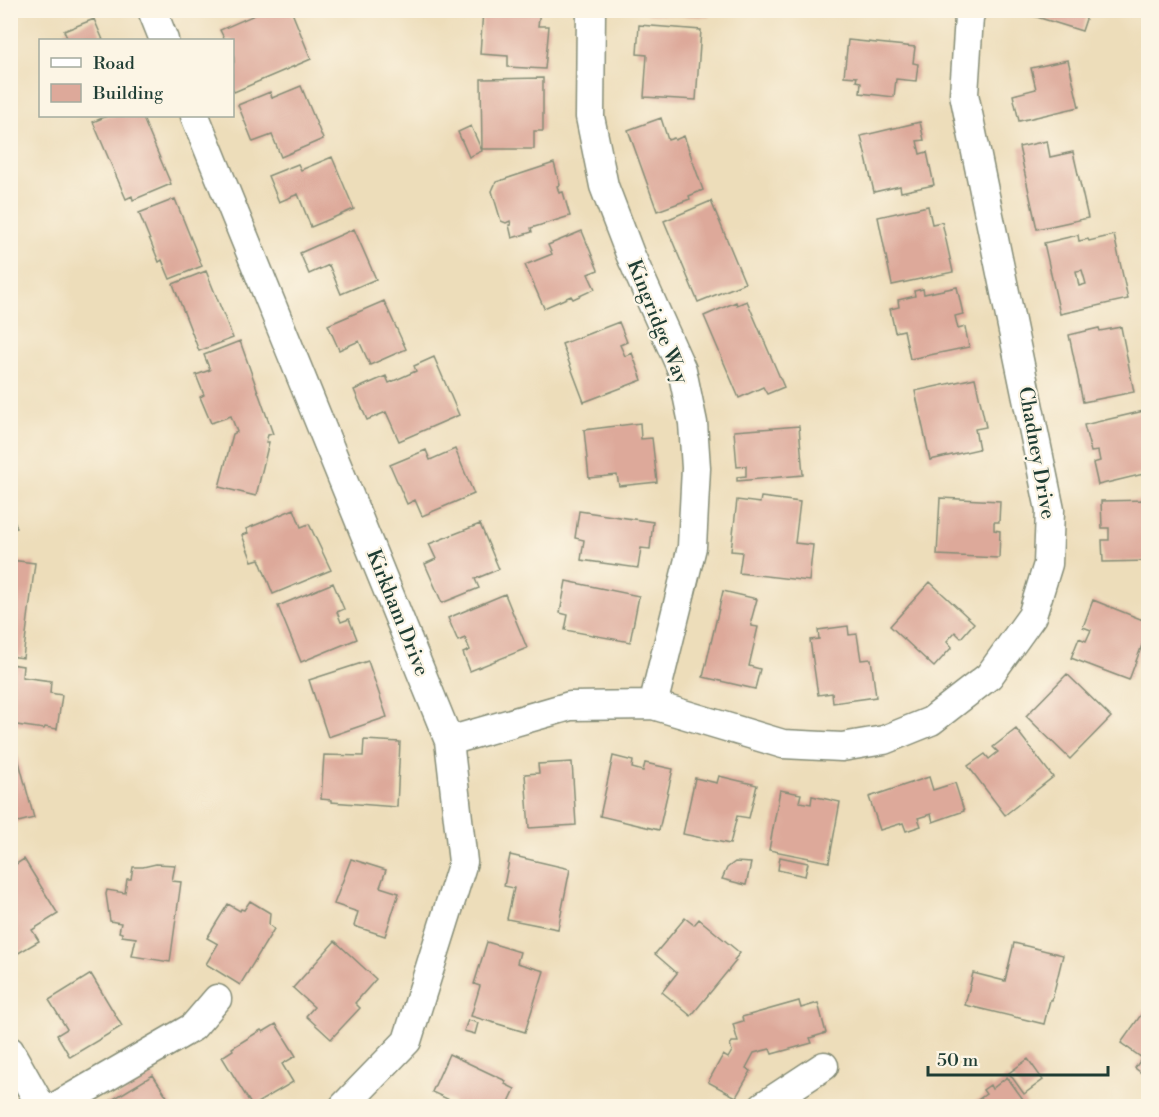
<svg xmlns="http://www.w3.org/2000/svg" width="1159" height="1117" font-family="'Libre Bodoni',serif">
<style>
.building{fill:#dda99a;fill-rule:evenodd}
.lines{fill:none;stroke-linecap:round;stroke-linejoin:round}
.minor-casing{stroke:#868d77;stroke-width:31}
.minor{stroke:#fff;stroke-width:28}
.labels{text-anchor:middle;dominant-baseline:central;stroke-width:4.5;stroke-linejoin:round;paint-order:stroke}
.street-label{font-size:20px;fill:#1f3d34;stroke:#fcf5e5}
</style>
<rect width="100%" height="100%" fill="#fcf5e5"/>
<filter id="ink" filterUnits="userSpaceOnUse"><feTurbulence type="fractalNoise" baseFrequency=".0167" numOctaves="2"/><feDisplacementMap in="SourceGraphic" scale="12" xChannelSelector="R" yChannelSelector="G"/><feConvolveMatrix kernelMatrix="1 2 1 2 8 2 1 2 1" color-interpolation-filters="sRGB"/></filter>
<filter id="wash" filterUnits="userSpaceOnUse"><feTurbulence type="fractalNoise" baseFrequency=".008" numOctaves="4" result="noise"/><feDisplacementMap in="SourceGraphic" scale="24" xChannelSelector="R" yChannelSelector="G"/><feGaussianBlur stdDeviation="1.35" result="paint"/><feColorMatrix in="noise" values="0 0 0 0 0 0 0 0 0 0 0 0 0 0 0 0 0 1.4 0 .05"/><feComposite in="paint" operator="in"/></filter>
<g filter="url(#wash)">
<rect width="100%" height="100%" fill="#edddba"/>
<g id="blocks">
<path class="building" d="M 199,10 L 215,10 L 215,11 L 201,16 Z
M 266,10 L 291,10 L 311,59 L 234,92 L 232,88 L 232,63 L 234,62 L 232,40 L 225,40 L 220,30 Z
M 483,10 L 540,10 L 538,26 L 549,26 L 545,69 L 508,67 L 508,56 L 480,54 Z
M 647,10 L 709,10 L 709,17 L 647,14 Z
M 889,10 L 920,10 L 919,18 L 888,14 Z
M 1025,10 L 1089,10 L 1082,31 L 1024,13 Z
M 94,19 L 103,40 L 68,40 L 64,31 Z
M 639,25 L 701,30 L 696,100 L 644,97 L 647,55 L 637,54 Z
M 848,40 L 915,47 L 913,63 L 918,64 L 916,81 L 896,79 L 894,97 L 860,93 L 861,82 L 856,81 L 857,77 L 844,76 Z
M 1068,60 L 1079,107 L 1019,121 L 1013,95 L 1036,89 L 1031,68 Z
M 543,78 L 543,131 L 534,131 L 534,149 L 482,149 L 481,79 Z
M 301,86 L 323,139 L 281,157 L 272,135 L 253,142 L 238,105 L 270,92 L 272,98 Z
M 107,116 L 142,116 L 171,184 L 133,200 L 132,196 L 126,199 L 93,122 Z
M 661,118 L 668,140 L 674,138 L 675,140 L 684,136 L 703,190 L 689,196 L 690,199 L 657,211 L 628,130 Z
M 920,122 L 924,140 L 917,141 L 920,154 L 927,152 L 934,185 L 901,192 L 900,186 L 874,192 L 861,136 Z
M 471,126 L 482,151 L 469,157 L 458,132 Z
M 1047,141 L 1050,157 L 1073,152 L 1088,218 L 1037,229 L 1019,147 Z
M 332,157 L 354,209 L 311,227 L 298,194 L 279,202 L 268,176 L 298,164 L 301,170 Z
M 554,163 L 560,185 L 557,186 L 559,193 L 563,192 L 570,216 L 531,228 L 532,232 L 512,238 L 509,225 L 511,225 L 510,221 L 506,223 L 501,221 L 492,191 L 496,182 Z
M 175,199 L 202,266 L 170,279 L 162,260 L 159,262 L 139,213 Z
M 711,201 L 745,283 L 698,302 L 664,221 Z
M 928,206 L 932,224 L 942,222 L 953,272 L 892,285 L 878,217 Z
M 354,229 L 376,279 L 341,294 L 329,265 L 309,274 L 300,253 Z
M 582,231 L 598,270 L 588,274 L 595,289 L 573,299 L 571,296 L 544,308 L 525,265 L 552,254 L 548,245 Z
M 1078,235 L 1079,241 L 1088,239 L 1089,241 L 1114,235 L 1128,299 L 1060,314 L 1044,243 ZM 1082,270 L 1086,284 L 1079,286 L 1076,271 Z
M 206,271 L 233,338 L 199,351 L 173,284 Z
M 957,287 L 963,314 L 955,316 L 958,329 L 965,327 L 969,347 L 910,359 L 904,330 L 895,332 L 890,309 L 899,307 L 898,300 L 915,296 L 914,291 L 923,289 L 924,294 Z
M 384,301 L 406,349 L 370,365 L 359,341 L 339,350 L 328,325 Z
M 747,301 L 784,387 L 767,394 L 763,387 L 739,398 L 704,316 L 736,302 L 737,305 Z
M 619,322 L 627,342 L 620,345 L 625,356 L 632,353 L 642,380 L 584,402 L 562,344 Z
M 1121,327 L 1134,392 L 1083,402 L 1069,335 L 1099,328 L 1100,331 Z
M 240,341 L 273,434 L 268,435 L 266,442 L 269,442 L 256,496 L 219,487 L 233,434 L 237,432 L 231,416 L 211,423 L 200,397 L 204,395 L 196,375 L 210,370 L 204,355 Z
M 434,357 L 459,415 L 399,441 L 386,412 L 367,420 L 354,390 L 386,376 L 389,383 L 416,371 L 414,366 Z
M 975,378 L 986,427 L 975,429 L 979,449 L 930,460 L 915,391 Z
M 1144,411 L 1148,430 L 1148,473 L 1098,485 L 1093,463 L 1100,461 L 1098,451 L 1091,452 L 1084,425 Z
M 640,423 L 641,439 L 652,438 L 657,482 L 619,486 L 617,475 L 589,478 L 584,430 Z
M 799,426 L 803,475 L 737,481 L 737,477 L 746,476 L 746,466 L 737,467 L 734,431 Z
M 455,449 L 474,494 L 422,516 L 415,500 L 407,504 L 390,465 L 426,450 L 430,460 Z
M 761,497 L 800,502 L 795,543 L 813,545 L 809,581 L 739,573 L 742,552 L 731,551 L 737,500 L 760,503 Z
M 940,498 L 1000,501 L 999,522 L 994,522 L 994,530 L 1000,531 L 999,558 L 937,555 Z
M 1148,500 L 1148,561 L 1103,562 L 1102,540 L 1109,540 L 1109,528 L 1102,528 L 1101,501 Z
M 10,509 L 17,528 L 10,530 Z
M 294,509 L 301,527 L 309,524 L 331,570 L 273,594 L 259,559 L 252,561 L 242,535 L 248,533 L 246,529 Z
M 579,511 L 653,522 L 650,549 L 641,548 L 638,568 L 581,560 L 584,540 L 575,538 Z
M 480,524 L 499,569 L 475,579 L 479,588 L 442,603 L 425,564 L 436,559 L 429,544 Z
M 10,560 L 35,563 L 23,658 L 10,656 Z
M 566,581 L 639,596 L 630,642 L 565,630 L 568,615 L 560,613 Z
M 930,582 L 974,623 L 961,638 L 955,632 L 947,641 L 952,647 L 934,667 L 890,626 Z
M 333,583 L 344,609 L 337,612 L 341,622 L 349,619 L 357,639 L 301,662 L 278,606 Z
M 723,591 L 757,599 L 751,621 L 752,626 L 758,627 L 749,666 L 760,669 L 755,689 L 703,677 Z
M 505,594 L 527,648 L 470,671 L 463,653 L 470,650 L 465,638 L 458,641 L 448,618 Z
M 1093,600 L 1148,622 L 1148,629 L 1129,680 L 1071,658 L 1079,638 L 1086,641 L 1091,630 L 1083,627 Z
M 848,626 L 849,635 L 857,634 L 861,660 L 871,659 L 876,697 L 833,703 L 832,693 L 818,695 L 810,640 L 819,639 L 818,630 Z
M 368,661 L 387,717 L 328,737 L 309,680 Z
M 10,664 L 23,666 L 22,677 L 51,681 L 50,693 L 62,695 L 57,729 L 45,727 L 44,729 L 10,724 Z
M 1067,674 L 1111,717 L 1070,759 L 1026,716 Z
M 1016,729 L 1053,777 L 1005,815 L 968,766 L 985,754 L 989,759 L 998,752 L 993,747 Z
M 364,740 L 400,742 L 397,807 L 331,802 L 331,800 L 321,799 L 324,755 L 363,756 Z
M 17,754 L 34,818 L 10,824 L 10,756 Z
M 613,756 L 633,761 L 632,768 L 643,771 L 645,763 L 673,769 L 659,830 L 600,816 Z
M 572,762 L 576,825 L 529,828 L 525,774 L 539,773 L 538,764 Z
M 719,776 L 757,785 L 749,818 L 737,816 L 730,844 L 683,834 L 695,778 L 717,783 Z
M 929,777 L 933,790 L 955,783 L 964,811 L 933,822 L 931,814 L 918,818 L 921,826 L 906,831 L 903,823 L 880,830 L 869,797 Z
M 780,790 L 801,794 L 799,802 L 811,804 L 812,796 L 840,802 L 829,862 L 769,850 Z
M 510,855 L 570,869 L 558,929 L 507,919 L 514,888 L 504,886 Z
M 780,857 L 808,863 L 805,876 L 778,870 Z
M 24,859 L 58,914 L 32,930 L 39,941 L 10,958 L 10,868 Z
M 351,859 L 386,870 L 380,887 L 399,893 L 385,936 L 354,926 L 358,912 L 334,904 Z
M 735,862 L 751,863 L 746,885 L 722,879 L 727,868 Z
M 156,864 L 175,865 L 172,881 L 181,882 L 170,962 L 132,956 L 136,938 L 122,936 L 122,933 L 119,932 L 121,923 L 110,921 L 106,894 L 107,890 L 125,893 L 127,879 L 131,879 L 133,867 L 143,867 Z
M 250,901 L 270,913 L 269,925 L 274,929 L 240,985 L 206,964 L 218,944 L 207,938 L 228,904 L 240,911 L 241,909 L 244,910 Z
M 685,918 L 694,925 L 699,919 L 740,953 L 734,960 L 736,961 L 691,1016 L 662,992 L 677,973 L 655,954 Z
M 335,941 L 376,979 L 355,1003 L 360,1008 L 331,1039 L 306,1016 L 314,1007 L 293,988 Z
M 487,942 L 520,952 L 517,963 L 544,971 L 525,1032 L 471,1016 L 480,986 L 474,984 Z
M 1014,943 L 1063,955 L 1052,1000 L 1050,1000 L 1044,1024 L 965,1005 L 973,973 L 1005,981 Z
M 91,974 L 122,1026 L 70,1057 L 57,1035 L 67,1029 L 49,1000 Z
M 799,1001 L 801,1008 L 818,1003 L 826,1033 L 810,1038 L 812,1043 L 772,1054 L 770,1049 L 754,1053 L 746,1068 L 751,1071 L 736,1097 L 708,1082 L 723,1055 L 728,1058 L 732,1051 L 730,1045 L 732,1042 L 738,1042 L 733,1024 L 743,1021 L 742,1017 Z
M 1148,1005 L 1148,1078 L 1135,1068 L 1142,1058 L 1121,1043 Z
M 468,1020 L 478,1023 L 475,1034 L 464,1031 Z
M 276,1024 L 296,1056 L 282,1064 L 293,1082 L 252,1106 L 222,1057 L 233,1050 L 232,1048 L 261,1030 L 263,1032 Z
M 449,1054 L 506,1081 L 505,1084 L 515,1089 L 507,1106 L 451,1106 L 454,1102 L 432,1092 Z
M 1028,1059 L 1043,1080 L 1024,1094 L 1009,1073 Z
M 153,1075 L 173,1106 L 102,1106 Z
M 1007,1077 L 1028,1106 L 961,1106 L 967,1102 L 969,1106 L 986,1094 L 983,1090 L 990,1085 L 992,1089 Z"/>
</g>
</g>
<g filter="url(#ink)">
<use href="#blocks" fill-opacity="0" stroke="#868d77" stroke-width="1.5"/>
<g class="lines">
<g class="minor-casing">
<path id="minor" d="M 152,10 L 164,40
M 591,10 L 590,117 L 604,186 L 630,254 L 682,370 L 693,423 L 696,468 L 692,547 L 653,705
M 195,116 L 449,741 L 463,862 L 407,1041 L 344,1106
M 449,741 L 570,706 L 653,705 L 783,744 L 842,747 L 884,740 L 931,721 L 989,676 L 1032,616 L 1048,564 L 1050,510 L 964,94 L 969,17 L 972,10
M 10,1051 L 41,1106
M 57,1106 L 193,1027 L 217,999
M 763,1106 L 824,1066"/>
</g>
<use href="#minor" class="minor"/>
</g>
</g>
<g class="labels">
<g class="street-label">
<text transform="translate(657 322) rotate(68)">Kingridge Way</text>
<text transform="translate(1036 453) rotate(80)">Chadney Drive</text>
<text transform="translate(397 613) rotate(68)">Kirkham Drive</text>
</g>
</g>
<rect width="1159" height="1117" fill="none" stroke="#fcf5e5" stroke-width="36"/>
<rect x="39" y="39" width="195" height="78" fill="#fcf5e5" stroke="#a4ab9e" stroke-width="1.5"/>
<rect x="51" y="58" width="30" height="9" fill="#ffffff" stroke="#a4ab9e" stroke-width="1.5"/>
<text x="93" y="69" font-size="18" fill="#1f3d34">Road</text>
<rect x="51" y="84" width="30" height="18" fill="#dda99a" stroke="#a4ab9e" stroke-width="1.5"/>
<text x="93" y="99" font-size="18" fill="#1f3d34">Building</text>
<path d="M928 1066v9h180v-9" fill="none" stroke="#1f3d34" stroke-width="3"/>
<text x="937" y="1066" font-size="18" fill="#1f3d34" stroke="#fcf5e5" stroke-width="4.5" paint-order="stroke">50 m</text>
</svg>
